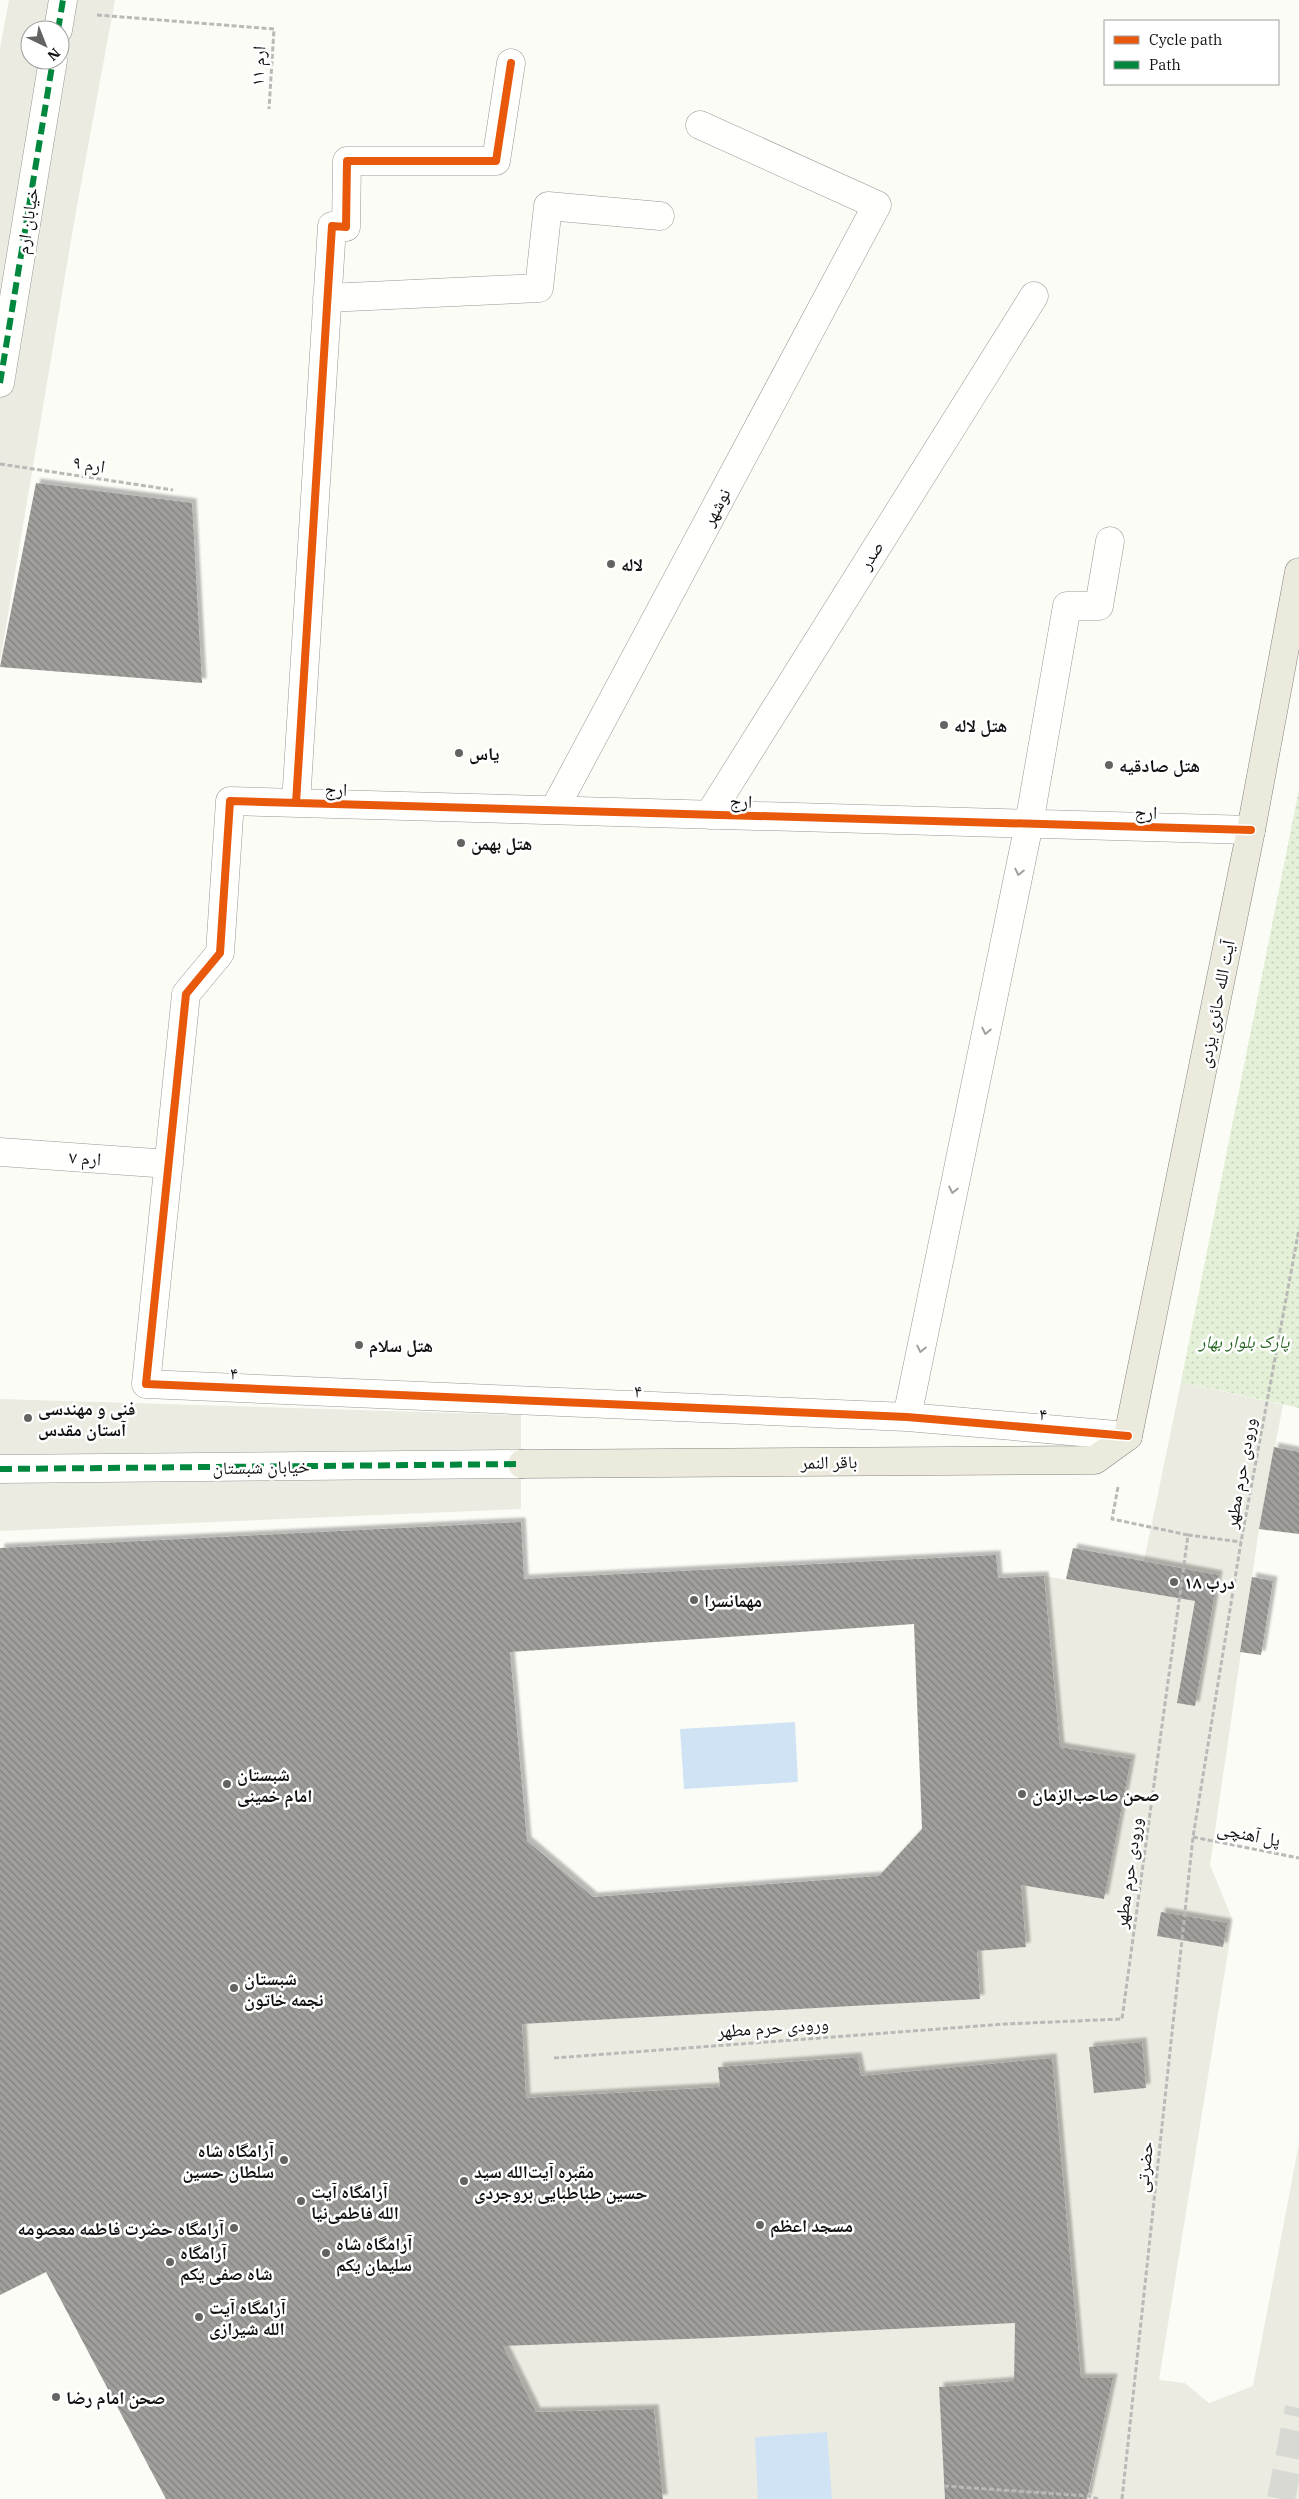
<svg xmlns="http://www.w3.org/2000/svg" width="1299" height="2499" font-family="'IBM Plex Serif','Noto Naskh Arabic',serif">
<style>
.park{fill:url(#park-dots)}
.plaza{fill:#ecebe2;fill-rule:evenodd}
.water{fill:#cfe3f4}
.building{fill:url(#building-back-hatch);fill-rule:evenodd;filter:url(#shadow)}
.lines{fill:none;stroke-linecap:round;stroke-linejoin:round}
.major-tunnel{stroke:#d9d9d4;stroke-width:28;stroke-dasharray:28 14;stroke-linecap:butt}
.minor-casing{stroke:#979795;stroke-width:29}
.major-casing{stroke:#848482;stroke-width:29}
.path{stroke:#b9b9b8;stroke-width:3;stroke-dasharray:5 2.5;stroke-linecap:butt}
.minor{stroke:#fffffe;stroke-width:28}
.major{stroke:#eceadc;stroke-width:28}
.quiet{stroke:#00873e;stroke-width:6;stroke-dasharray:12 6;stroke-linecap:butt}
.cycleway-casing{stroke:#fff;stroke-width:11}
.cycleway{stroke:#e8590c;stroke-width:8}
.oneway{stroke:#a0a09f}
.poi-dot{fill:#636362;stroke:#fff;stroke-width:2}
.labels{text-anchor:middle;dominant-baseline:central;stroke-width:5;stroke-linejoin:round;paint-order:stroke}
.street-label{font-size:18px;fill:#111;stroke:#fff}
.poi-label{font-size:18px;font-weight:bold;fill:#111;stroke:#fff;text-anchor:start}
.park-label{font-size:18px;font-style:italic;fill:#296623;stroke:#fff}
</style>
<defs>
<pattern id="park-dots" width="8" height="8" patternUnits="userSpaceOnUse" patternTransform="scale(1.25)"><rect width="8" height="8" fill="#e4f1d8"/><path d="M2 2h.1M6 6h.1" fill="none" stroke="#c3ceb8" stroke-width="1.8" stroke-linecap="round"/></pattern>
<pattern id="building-back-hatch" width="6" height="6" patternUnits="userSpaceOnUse" patternTransform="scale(1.25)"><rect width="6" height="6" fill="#a09f9c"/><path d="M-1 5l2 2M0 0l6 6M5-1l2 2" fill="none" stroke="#81807e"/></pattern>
<filter id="shadow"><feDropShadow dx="4.5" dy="-4.5" stdDeviation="1" flood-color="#0004"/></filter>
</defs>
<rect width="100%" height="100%" fill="#fcfcf7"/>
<path class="park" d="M 1299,789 L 1299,1408 L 1181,1382 Z"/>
<path class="plaza" d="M 9,0 L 115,0 L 75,217 L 0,662 L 0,48 ZM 30,30 L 60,30 L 60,60 L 30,60 Z
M 1181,1382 L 1283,1405 L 1259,1529 L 1210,1865 L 1233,1921 L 1159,2380 L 1185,2383 L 1209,2403 L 1253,2386 L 1299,2143 L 1299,2499 L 1088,2499 L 1113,2378 L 1081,2378 L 1052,2058 L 861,2076 L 857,2057 L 718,2067 L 720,2087 L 526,2098 L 522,2024 L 980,1999 L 977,1951 L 1026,1947 L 1021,1885 L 1104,1899 L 1131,1759 L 1060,1747 L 1044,1576 L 1213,1604 L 1217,1575 L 1144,1561 Z
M 0,1399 L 521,1415 L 521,1509 L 0,1531 Z
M 1015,2323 L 1014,2381 L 939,2387 L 945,2499 L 663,2499 L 654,2409 L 536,2412 L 503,2346 L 712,2338 Z"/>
<path class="water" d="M 795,1722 L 798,1782 L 684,1789 L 680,1729 Z
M 827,2432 L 832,2499 L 758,2499 L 755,2437 Z"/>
<path class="building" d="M 36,483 L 192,503 L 202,683 L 0,667 Z
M 1274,1447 L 1299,1452 L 1299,1534 L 1259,1529 Z
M 521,1522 L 524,1579 L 996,1555 L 998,1578 L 1044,1576 L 1060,1747 L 1131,1759 L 1104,1899 L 1021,1885 L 1026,1947 L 977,1951 L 980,1999 L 522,2024 L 526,2098 L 720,2087 L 718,2067 L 857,2057 L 861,2076 L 1052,2058 L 1081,2378 L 1113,2378 L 1087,2499 L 945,2499 L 939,2387 L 1014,2381 L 1015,2323 L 712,2338 L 503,2346 L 536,2412 L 654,2409 L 663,2499 L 166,2499 L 46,2272 L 0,2295 L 0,1548 ZM 914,1624 L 922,1829 L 879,1876 L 593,1897 L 527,1841 L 510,1652 Z
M 1073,1548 L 1218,1575 L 1195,1706 L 1177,1703 L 1195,1601 L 1066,1579 Z
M 1252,1577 L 1273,1581 L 1261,1655 L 1240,1652 Z
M 1161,1912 L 1227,1923 L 1223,1947 L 1157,1936 Z
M 1142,2042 L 1146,2088 L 1094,2093 L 1089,2047 Z"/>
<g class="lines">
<path class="major-tunnel" d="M 1281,2499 L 1299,2408"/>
<g class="minor-casing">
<path id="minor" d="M 58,30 L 63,0
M 327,298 L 539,288 L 548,206 L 660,216
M 0,383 L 53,60
M 296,803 L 332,226 L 346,227 L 347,161 L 496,161 L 511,63
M 554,810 L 877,205 L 700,125
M 709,815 L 1034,296
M 0,1152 L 169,1164
M 907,1417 L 1029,824 L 1067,606 L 1099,606 L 1110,541
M 1128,1436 L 907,1417 L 146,1384 L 186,994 L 220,953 L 230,801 L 1251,830
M 0,1469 L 522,1464"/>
</g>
<g class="major-casing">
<path id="major" d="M 522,1464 L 1095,1460 L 1128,1436 L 1251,830 L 1299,572"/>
</g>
<path class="path" d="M 97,15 L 274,29 L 269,109
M 0,464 L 173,490
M 1118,1487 L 1112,1519 L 1188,1535
M 1193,1837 L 1299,1858
M 554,2058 L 1005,2024 L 1122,2019 L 1188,1535 L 1241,1542
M 944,2486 L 1088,2496 L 1098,2499
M 1122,2499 L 1193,1837 L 1241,1542 L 1299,1229"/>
<use href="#minor" class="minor"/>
<use href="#major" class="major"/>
<path class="quiet" d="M 58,30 L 63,0
M 0,383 L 53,60
M 0,1469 L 522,1464"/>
<g class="cycleway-casing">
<path id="cycleway" d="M 296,803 L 332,226 L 346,227 L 347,161 L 496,161 L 511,63
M 1128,1436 L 907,1417 L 146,1384 L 186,994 L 220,953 L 230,801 L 1251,830"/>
</g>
<use href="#cycleway" class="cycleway"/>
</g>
<defs><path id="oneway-chevron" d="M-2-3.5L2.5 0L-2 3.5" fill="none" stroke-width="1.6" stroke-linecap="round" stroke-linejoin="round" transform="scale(1.25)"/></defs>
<g class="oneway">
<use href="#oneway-chevron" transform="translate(1019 872) rotate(102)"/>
<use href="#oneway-chevron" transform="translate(986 1031) rotate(102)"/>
<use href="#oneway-chevron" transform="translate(953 1190) rotate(102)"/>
<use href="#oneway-chevron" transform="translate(921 1349) rotate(102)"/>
</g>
<g class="poi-dot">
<circle cx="611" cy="564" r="5"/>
<circle cx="944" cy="725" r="5"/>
<circle cx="459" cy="753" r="5"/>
<circle cx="1109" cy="765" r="5"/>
<circle cx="461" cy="843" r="5"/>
<circle cx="359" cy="1345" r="5"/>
<circle cx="28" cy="1418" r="5"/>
<circle cx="1174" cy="1582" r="5"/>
<circle cx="694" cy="1600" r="5"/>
<circle cx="227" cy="1784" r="5"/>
<circle cx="1022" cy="1794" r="5"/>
<circle cx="234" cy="1988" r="5"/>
<circle cx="284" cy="2160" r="5"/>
<circle cx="464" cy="2181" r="5"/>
<circle cx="301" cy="2201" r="5"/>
<circle cx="760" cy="2225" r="5"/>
<circle cx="234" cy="2228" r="5"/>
<circle cx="326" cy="2253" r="5"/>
<circle cx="170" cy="2262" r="5"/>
<circle cx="199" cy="2317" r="5"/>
<circle cx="56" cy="2397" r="5"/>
</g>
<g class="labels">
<g class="street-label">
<text transform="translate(258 66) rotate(-87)">ارم ۱۱</text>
<text transform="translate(27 221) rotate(-81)">خیابان ارم</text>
<text transform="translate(89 464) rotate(9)">ارم ۹</text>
<text transform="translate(716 507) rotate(-62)">نوشهر</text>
<text transform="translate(871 555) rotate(-58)">صدر</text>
<text transform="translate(336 789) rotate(2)">ارج</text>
<text transform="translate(741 801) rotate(2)">ارج</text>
<text transform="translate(1146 812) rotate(2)">ارج</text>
<text transform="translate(1216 1004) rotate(-79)">آیت الله‌ حائری‌ یزدی</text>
<text transform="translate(85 1158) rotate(4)">ارم ۷</text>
<text transform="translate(234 1373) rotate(3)">۴</text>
<text transform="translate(638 1391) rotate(2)">۴</text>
<text transform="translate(1043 1414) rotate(5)">۴</text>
<text transform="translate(829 1462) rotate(-1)">باقر النمر</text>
<text transform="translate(261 1467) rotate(-1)">خیابان شبستان</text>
<text transform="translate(1240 1473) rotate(-80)">ورودی حرم مطهر</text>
<text transform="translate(1249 1834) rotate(11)">پل آهنچی</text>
<text transform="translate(1128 1873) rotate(-82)">ورودی حرم مطهر</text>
<text transform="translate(773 2027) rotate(-4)">ورودی حرم مطهر</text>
<text transform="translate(1144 2167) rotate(-84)">حضرتی</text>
</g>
<g class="poi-label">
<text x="621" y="564">لاله</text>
<text x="954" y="725">هتل لاله</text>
<text x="469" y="753">یاس</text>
<text x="1119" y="765">هتل صادقیه</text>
<text x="471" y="843">هتل بهمن</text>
<text x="369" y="1345">هتل سلام</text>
<text x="38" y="1408">فنی و مهندسی<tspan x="38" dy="21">آستان مقدس</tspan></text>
<text x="1184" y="1582">درب ۱۸</text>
<text x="704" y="1600">مهمانسرا</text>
<text x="237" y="1774">شبستان<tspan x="237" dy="21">امام خمینی</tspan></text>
<text x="1032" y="1794">صحن صاحب‌الزمان</text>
<text x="244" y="1978">شبستان<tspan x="244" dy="21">نجمه خاتون</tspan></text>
<text x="274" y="2150" text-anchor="end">آرامگاه شاه<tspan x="274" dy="21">سلطان حسین</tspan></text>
<text x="474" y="2171">مقبره آیت‌الله سید<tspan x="474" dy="21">حسین طباطبایی بروجردی</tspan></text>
<text x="311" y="2191">آرامگاه آیت<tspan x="311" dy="21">الله فاطمی‌نیا</tspan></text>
<text x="770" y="2225">مسجد اعظم</text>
<text x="224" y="2228" text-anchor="end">آرامگاه حضرت فاطمه معصومه</text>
<text x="336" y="2243">آرامگاه شاه<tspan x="336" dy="21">سلیمان یکم</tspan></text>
<text x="180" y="2252">آرامگاه<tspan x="180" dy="21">شاه صفی یکم</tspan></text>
<text x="209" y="2307">آرامگاه آیت<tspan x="209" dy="21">الله شیرازی</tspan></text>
<text x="66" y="2397">صحن امام رضا</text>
</g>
<g class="park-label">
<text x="1244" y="1341">پارک بلوار بهار</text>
</g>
</g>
<rect x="1104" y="20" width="175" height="65" fill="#ffffff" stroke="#a0a0a0"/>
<rect x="1114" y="36" width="25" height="8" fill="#e8590c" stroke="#a0a0a0"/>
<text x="1149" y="45" font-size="15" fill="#111111">Cycle path</text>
<rect x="1114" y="61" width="25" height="8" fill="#00873e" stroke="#a0a0a0"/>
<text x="1149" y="70" font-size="15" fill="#111111">Path</text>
<g transform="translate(45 45) rotate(137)"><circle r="24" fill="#ffffff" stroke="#a0a0a0"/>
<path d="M0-4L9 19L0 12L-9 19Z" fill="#636362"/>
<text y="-8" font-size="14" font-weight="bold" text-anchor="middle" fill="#111111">N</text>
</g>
</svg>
